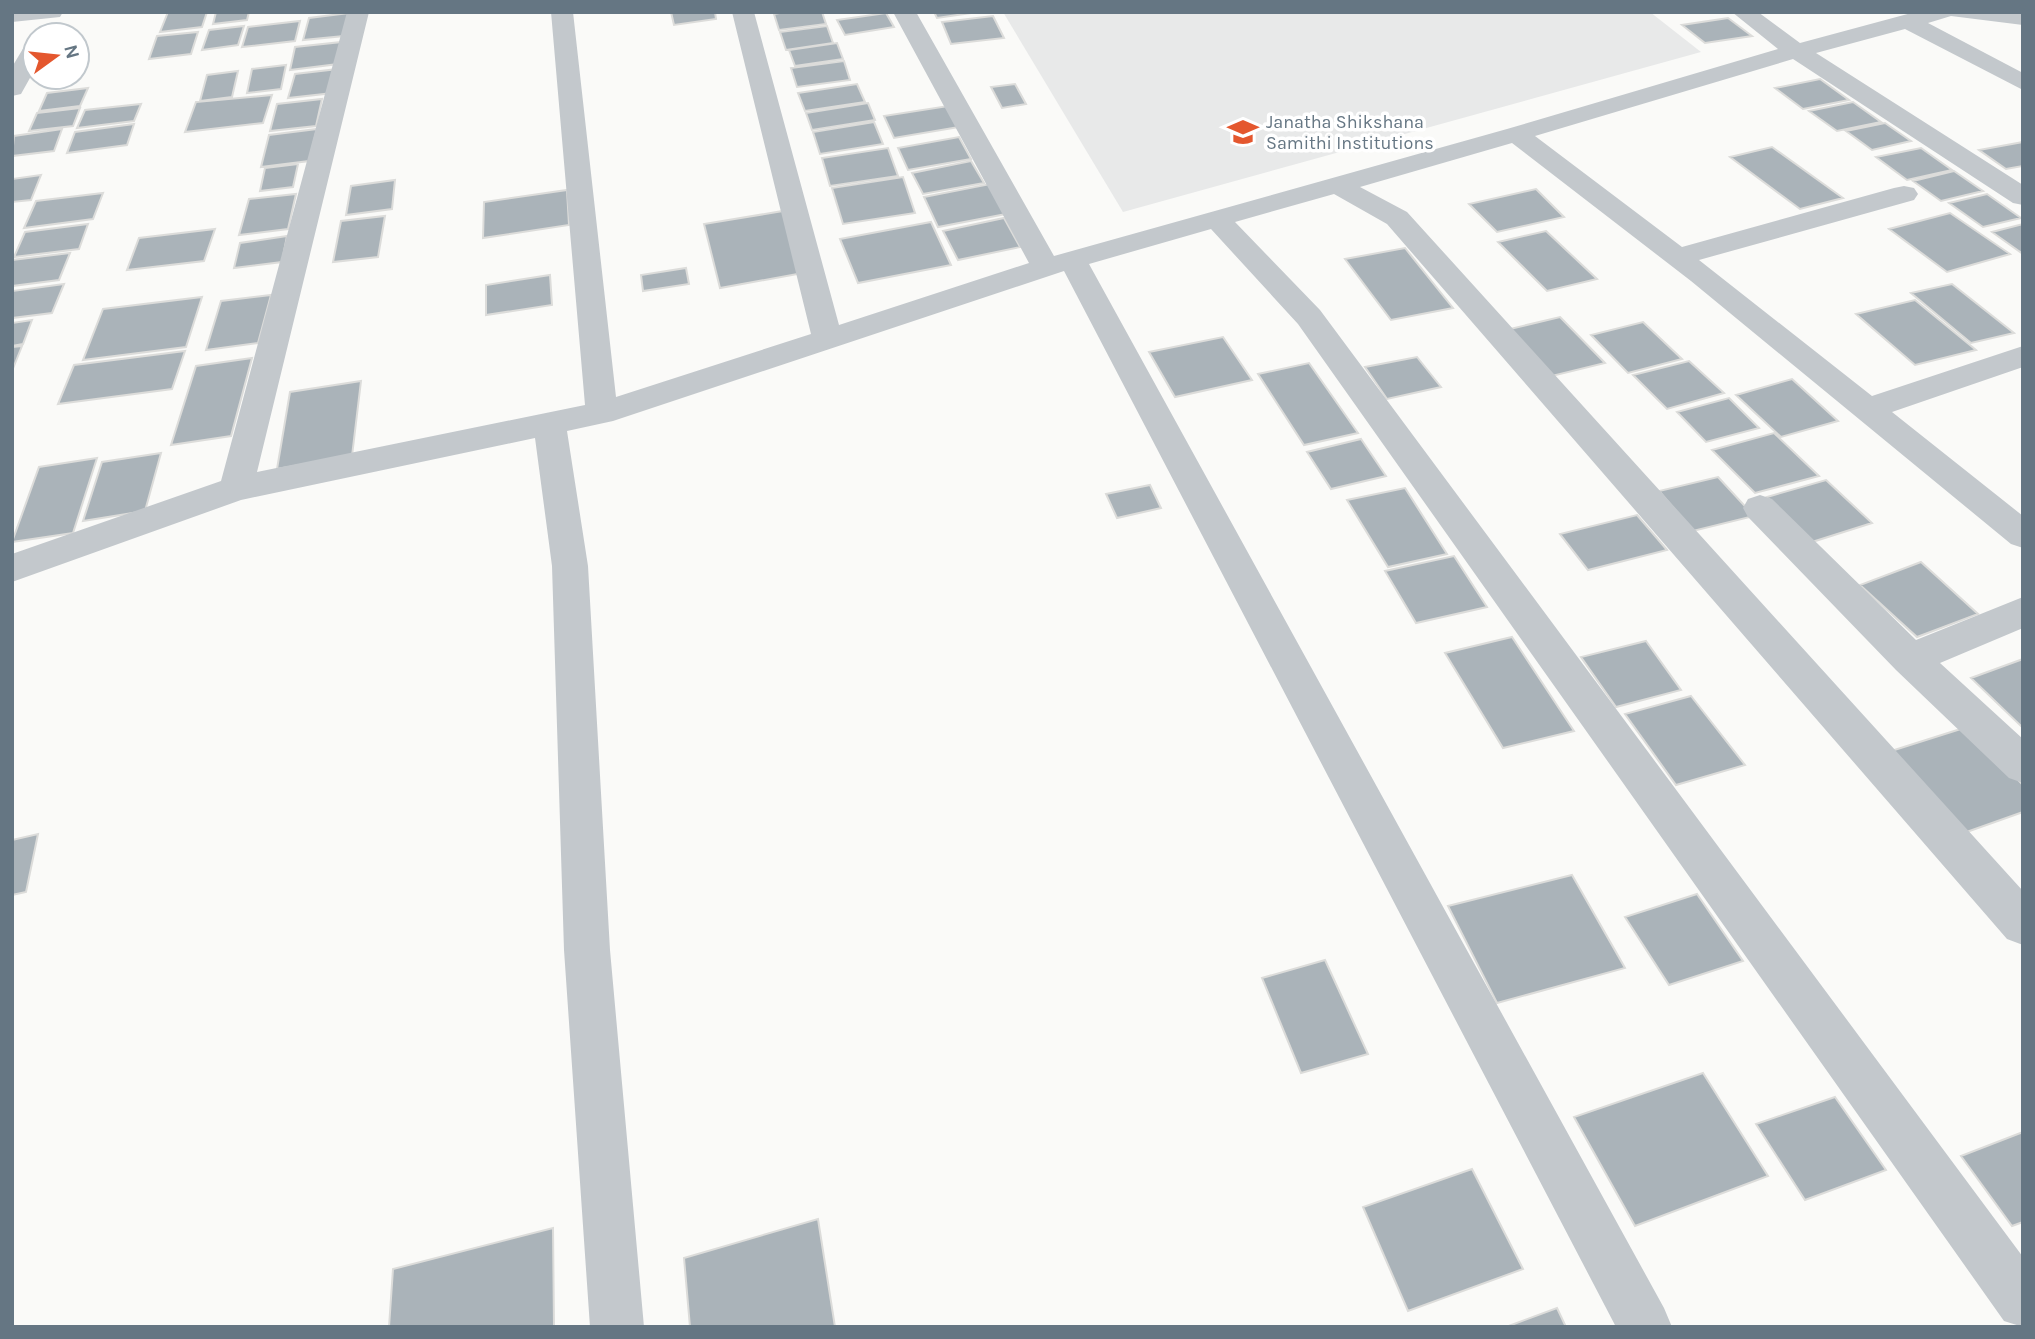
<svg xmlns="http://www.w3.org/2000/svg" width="2035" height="1339" font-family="Karla,sans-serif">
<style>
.built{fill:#e8e9e9}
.building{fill:#aab3b9;stroke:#dcdcda;stroke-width:2}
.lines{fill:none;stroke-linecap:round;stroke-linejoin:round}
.minor{fill:#c3c8cc;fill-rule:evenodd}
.labels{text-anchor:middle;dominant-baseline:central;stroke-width:7;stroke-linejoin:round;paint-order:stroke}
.far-poi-label{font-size:18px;fill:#657683;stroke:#fff;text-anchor:start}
</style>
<rect width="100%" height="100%" fill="#fafaf8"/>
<path class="built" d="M 1003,12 L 1650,12 L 1701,52 L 1123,212 Z"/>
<path class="building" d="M 168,12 L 207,12 L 202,27 L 160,32 Z
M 216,12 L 249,12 L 247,20 L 213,24 Z
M 671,12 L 715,12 L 716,19 L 674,25 Z
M 785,12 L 822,12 L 826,24 L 779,30 L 774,14 Z
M 934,12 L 978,12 L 937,18 Z
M 349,13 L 344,36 L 303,40 L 309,18 Z
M 886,13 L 894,27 L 845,35 L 837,20 Z
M 993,16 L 1004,38 L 951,44 L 942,22 Z
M 1728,18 L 1752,36 L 1705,43 L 1682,25 Z
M 300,21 L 295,41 L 242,47 L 248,27 Z
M 244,26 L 238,45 L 202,50 L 209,30 Z
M 827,26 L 833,43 L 786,50 L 780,32 Z
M 198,32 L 191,54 L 149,59 L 157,36 Z
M 342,42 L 338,64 L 290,70 L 295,47 Z
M 837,43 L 843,59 L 795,66 L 789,50 Z
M 844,61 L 850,80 L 797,87 L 791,68 Z
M 286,65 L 281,89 L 247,93 L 252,69 Z
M 338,69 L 333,93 L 288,98 L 295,74 Z
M 238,71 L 232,97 L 200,101 L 207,75 Z
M 1820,79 L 1849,100 L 1803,109 L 1775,88 Z
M 857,84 L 865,102 L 805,111 L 798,93 Z
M 1015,84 L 1026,104 L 1002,108 L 991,87 Z
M 88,88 L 80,106 L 39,111 L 47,93 Z
M 272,95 L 263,123 L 185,132 L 196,102 Z
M 322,99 L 316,126 L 270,131 L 277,104 Z
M 1853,102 L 1881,122 L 1837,131 L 1809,111 Z
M 868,103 L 875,120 L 812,130 L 806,113 Z
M 141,104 L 134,121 L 77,128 L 85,110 Z
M 948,106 L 959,127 L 894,138 L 884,116 Z
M 80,108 L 73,126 L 29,131 L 37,113 Z
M 874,122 L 883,144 L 820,154 L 813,132 Z
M 1885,123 L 1911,141 L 1872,150 L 1846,131 Z
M 134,124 L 127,145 L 67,153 L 75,132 Z
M 62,129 L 54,151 L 12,156 L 14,136 Z
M 317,129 L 309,161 L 261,167 L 269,135 Z
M 959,137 L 971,159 L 908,170 L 898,148 Z
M 2023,142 L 2023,166 L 2006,169 L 1979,150 Z
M 1772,147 L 1843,198 L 1800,209 L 1730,157 Z
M 888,148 L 898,176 L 830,186 L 822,158 Z
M 1921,148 L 1952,170 L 1907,180 L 1876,157 Z
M 971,161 L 984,183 L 923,194 L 912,173 Z
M 298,164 L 293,187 L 260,191 L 265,168 Z
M 1954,171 L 1983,191 L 1941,201 L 1913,181 Z
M 41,175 L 31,200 L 12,202 L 12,179 Z
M 903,177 L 915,213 L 843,224 L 832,188 Z
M 395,180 L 392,209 L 346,215 L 351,186 Z
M 990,184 L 1006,214 L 938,227 L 924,197 Z
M 1536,189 L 1564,217 L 1497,232 L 1469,204 Z
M 567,190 L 569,225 L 483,238 L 484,202 Z
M 103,193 L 93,219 L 24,228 L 36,201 Z
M 296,194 L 288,229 L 239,235 L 249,199 Z
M 1987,194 L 2021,218 L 1983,227 L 1949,203 Z
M 783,211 L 803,273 L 720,288 L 704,224 Z
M 1950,213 L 2010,254 L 1947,272 L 1889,229 Z
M 385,216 L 378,257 L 333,262 L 341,221 Z
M 1004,218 L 1020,247 L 958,260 L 943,231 Z
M 931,222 L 951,265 L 858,283 L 840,239 Z
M 88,224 L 79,249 L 14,257 L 25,232 Z
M 2023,224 L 2023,254 L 1992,232 Z
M 215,229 L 204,261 L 127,270 L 139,238 Z
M 1546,231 L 1597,279 L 1547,291 L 1498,242 Z
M 287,236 L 282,262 L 234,268 L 240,243 Z
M 1405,248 L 1453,308 L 1391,320 L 1345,259 Z
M 70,253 L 59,280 L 12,286 L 12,260 Z
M 686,268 L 689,284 L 643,291 L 641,275 Z
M 550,275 L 552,305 L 486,315 L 486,285 Z
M 64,284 L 52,313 L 12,318 L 12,291 Z
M 1952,284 L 2014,333 L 1971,343 L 1911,293 Z
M 271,295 L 258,343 L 206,350 L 221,301 Z
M 202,297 L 186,347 L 83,360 L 103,309 Z
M 1915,300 L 1976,350 L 1915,365 L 1856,314 Z
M 1560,317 L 1605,363 L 1552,376 L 1510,329 Z
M 32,320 L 23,344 L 12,346 L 12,323 Z
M 1643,322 L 1682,359 L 1628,373 L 1591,335 Z
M 1223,337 L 1252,380 L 1175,397 L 1149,352 Z
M 22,346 L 12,371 L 12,347 Z
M 185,351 L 172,389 L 58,404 L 74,365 Z
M 1417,357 L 1441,387 L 1387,399 L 1365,367 Z
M 252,358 L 231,436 L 171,445 L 196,366 Z
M 1689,361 L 1724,393 L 1667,409 L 1633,375 Z
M 1309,363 L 1358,433 L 1304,445 L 1258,374 Z
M 1792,379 L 1838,421 L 1781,437 L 1736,395 Z
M 361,381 L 352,456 L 277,469 L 290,392 Z
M 1729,398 L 1759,428 L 1706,442 L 1677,412 Z
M 1774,433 L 1819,476 L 1755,493 L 1712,450 Z
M 1361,439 L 1386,476 L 1331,489 L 1307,452 Z
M 161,453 L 145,511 L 83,521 L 102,462 Z
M 97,458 L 73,533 L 12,542 L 39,467 Z
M 1718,477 L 1754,516 L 1693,531 L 1659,491 Z
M 1826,480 L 1872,523 L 1812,542 L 1767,497 Z
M 1150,485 L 1161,508 L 1117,518 L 1106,494 Z
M 1405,488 L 1447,554 L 1388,567 L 1347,500 Z
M 1637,515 L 1667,550 L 1588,570 L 1560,534 Z
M 1454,556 L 1487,607 L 1416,623 L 1385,571 Z
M 1921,562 L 1978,614 L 1917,637 L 1860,585 Z
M 1512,637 L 1574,731 L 1503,748 L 1445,653 Z
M 1646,641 L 1681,690 L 1616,707 L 1581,657 Z
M 2023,659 L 2023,728 L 1971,678 Z
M 1691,696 L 1745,765 L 1676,785 L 1625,714 Z
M 1967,727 L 2023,785 L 2023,812 L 1961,834 L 1888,752 Z
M 38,834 L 26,892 L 12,895 L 12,840 Z
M 1572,875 L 1625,968 L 1497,1003 L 1448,906 Z
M 1697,894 L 1743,961 L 1669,985 L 1625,917 Z
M 1325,960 L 1368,1054 L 1301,1073 L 1262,978 Z
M 1703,1073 L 1768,1176 L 1635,1226 L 1574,1117 Z
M 1835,1097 L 1886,1170 L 1805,1200 L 1756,1124 Z
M 2023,1132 L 2023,1222 L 2012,1226 L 1961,1156 Z
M 1472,1169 L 1523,1269 L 1408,1311 L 1363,1207 Z
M 818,1219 L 835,1327 L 690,1327 L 684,1258 Z
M 553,1228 L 554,1327 L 389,1327 L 393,1269 Z
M 1557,1308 L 1566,1327 L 1506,1327 Z"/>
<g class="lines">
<path class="minor" d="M 12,12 L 63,12 L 60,17 L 12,22 Z
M 347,12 L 369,12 L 257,472 L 585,405 L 551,12 L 573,12 L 616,397 L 811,334 L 732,12 L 754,12 L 839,325 L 1029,263 L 893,12 L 916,12 L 1054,256 L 1507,129 L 1778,49 L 1732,12 L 1758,12 L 1800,43 L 1915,12 L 2023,12 L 2023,25 L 1951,16 L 1928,23 L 2023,73 L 2023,90 L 1905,29 L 1816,53 L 2023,185 L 2023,205 L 2013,203 L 1793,59 L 1535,136 L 1682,247 L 1894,188 L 1904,186 L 1914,188 L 1918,194 L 1914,200 L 1699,260 L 1872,396 L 2023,346 L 2023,367 L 1892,412 L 2023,516 L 2023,548 L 2011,544 L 1691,281 L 1512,143 L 1360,187 L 1407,212 L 2023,891 L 2023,945 L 2007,939 L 1387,224 L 1334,194 L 1235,222 L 1320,310 L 2023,1257 L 2023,1327 L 2004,1321 L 1298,324 L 1211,229 L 1089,264 L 1664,1308 L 1672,1327 L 1616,1327 L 1064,271 L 613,421 L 567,431 L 588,566 L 610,950 L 644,1327 L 590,1327 L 564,950 L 552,566 L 535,438 L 241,500 L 12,582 L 12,554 L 221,481 Z
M 35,40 L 35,69 L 21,94 L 12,96 L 12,67 L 27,42 Z
M 1760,495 L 1772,499 L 1916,640 L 2023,597 L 2023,628 L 1940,663 L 2023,739 L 2023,783 L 2009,778 L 1896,670 L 1748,517 L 1743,508 L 1748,499 Z"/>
</g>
<defs>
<g id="university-bare" transform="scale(2.415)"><path d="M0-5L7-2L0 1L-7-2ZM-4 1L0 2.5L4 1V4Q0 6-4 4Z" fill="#e4572e" stroke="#fff" stroke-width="2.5" paint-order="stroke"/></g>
</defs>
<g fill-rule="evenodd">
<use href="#university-bare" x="1243" y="132"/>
</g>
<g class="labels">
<g class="far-poi-label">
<text x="1266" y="122">Janatha Shikshana<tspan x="1266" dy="21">Samithi Institutions</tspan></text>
</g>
</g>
<rect width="2035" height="1339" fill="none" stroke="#657683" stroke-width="28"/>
<g transform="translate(56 56) rotate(75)"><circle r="33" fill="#ffffff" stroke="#c1c8cd" stroke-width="2"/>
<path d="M0-5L12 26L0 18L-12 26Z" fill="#e4572e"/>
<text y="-10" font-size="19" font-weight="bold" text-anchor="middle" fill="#657683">N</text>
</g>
</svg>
